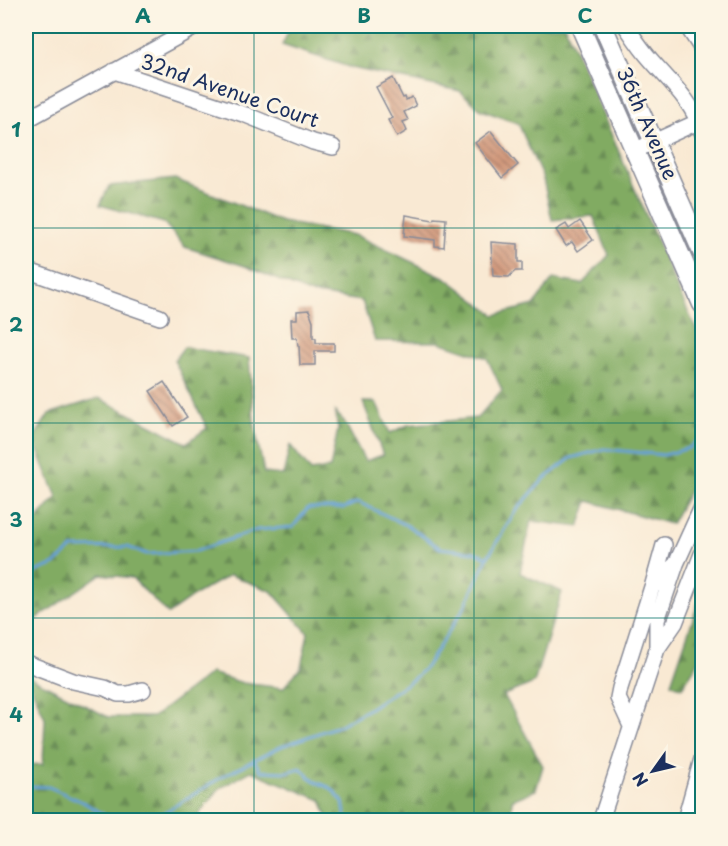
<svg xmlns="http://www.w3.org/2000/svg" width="728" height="846" font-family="'Playpen Sans',sans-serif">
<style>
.forest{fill:url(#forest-firs);stroke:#4e6d60;stroke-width:1.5}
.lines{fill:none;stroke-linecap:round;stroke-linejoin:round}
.stream{stroke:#66a1d6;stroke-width:3}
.building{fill:url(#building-back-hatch)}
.minor-casing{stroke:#8a8c98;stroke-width:18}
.major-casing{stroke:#8a8c98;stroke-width:21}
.minor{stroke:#fff;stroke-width:15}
.major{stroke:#fff;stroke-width:18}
.grid{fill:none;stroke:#0f766e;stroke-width:1.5;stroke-opacity:0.55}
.labels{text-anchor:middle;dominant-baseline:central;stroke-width:6;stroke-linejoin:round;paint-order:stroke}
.street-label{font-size:20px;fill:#1b2f5e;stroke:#fcf5e5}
.neatline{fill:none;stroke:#0f766e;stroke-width:2}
.grid-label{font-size:20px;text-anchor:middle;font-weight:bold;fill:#0f766e}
</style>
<defs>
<pattern id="forest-firs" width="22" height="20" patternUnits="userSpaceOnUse" patternTransform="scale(1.5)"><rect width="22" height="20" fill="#81ab62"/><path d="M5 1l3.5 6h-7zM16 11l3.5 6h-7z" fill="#698c54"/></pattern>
<pattern id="building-back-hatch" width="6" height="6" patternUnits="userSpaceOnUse" patternTransform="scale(1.5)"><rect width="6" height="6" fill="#d29a7d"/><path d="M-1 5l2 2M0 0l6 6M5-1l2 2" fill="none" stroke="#aa7e6a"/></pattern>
</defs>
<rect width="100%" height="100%" fill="#fcf5e5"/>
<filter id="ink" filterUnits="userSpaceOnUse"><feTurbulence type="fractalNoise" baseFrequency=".0167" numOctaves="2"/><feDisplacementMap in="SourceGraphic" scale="12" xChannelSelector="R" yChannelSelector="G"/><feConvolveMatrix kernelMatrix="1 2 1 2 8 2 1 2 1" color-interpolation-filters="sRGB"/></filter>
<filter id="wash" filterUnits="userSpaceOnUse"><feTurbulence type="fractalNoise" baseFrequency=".008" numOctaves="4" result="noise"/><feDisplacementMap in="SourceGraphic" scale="24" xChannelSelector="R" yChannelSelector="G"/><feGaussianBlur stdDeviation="1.35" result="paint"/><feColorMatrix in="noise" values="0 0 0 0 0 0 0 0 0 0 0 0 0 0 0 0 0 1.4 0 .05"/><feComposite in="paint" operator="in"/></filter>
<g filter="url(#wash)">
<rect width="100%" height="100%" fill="#f9e9d3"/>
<path class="forest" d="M 291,26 L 565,26 L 679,292 L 702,342 L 702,468 L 671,524 L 588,501 L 579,527 L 531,521 L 520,573 L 562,592 L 534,683 L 504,695 L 543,766 L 536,790 L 512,800 L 511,820 L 329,820 L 321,800 L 251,771 L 220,788 L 194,820 L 26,820 L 26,765 L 43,764 L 45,718 L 26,675 L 108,717 L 153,717 L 211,673 L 243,683 L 283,688 L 301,667 L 308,633 L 271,591 L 230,575 L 198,593 L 168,614 L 132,578 L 101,574 L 26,626 L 26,527 L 33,524 L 57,497 L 33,439 L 49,414 L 99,398 L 186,443 L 207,428 L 174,360 L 184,347 L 249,358 L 254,422 L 264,473 L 283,475 L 290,445 L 311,471 L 330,468 L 338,429 L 335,412 L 344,421 L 365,461 L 383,455 L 363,402 L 376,402 L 390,433 L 408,425 L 477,418 L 502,390 L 487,358 L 439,342 L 375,341 L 362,301 L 309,293 L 245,266 L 185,247 L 164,223 L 100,205 L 109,186 L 175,179 L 282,222 L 355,235 L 446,278 L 495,315 L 534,305 L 553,279 L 582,284 L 609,255 L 593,216 L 552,220 L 543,179 L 518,123 L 481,110 L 460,91 L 352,68 L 282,45 Z
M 702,592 L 702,651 L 697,664 L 682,688 L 671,683 Z"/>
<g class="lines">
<path class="stream" d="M 26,576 L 55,564 L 73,548 L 127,547 L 147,554 L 196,551 L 257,530 L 293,527 L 308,508 L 344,508 L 358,502 L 408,526 L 440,548 L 474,552 L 488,557
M 254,760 L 261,771 L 287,772 L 300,768 L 316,782 L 331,788 L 343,802 L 346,820
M 26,786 L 49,787 L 83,802 L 113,820
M 152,820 L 225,775 L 282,746 L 338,726 L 367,710 L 412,680 L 426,667 L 464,608 L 486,560 L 515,512 L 544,479 L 571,458 L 604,449 L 664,455 L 689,448 L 702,436"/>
</g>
<g id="blocks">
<path class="building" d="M 393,78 L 403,98 L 405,97 L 406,100 L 412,97 L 416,106 L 404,112 L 408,120 L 403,122 L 407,131 L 397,137 L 388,120 L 392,118 L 376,87 Z
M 491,131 L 518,165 L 502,178 L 475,143 Z
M 406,215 L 433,220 L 434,218 L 446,219 L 444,247 L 435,246 L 435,240 L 404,236 Z
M 580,221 L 593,240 L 578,251 L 572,242 L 566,246 L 556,230 L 566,224 L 569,229 Z
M 491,242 L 518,244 L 518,262 L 522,262 L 522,271 L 515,271 L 509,277 L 493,276 Z
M 309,310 L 313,321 L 313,338 L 316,338 L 316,343 L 334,343 L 334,351 L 315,351 L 315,365 L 300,365 L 299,346 L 298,346 L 297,338 L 292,338 L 291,319 L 297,319 L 297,311 Z
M 164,382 L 187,417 L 173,426 L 150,391 Z"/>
</g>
</g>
<g filter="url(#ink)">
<use href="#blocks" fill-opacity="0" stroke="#8a8c98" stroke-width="1.5"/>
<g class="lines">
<g class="minor-casing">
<path id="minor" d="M 626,26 C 634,38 641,49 651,60 C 671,83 693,102 702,132
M 687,26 L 702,49
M 114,71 L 246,115 L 313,142 L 333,147
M 26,120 L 197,26
M 636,150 L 702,120
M 26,270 L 160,317
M 653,584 L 664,545
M 657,648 L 657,620 L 676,564 L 702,507
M 26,663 L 73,681 L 105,688 L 118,694 L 129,694 L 143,690
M 631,726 L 618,698 L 620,688 L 652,587 L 676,564
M 601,820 L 657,649 L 675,623 L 702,554
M 685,820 L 702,759"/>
</g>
<g class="major-casing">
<path id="major" d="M 580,26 L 702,304
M 603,26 L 702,252"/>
</g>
<use href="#minor" class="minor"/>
<use href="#major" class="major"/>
</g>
</g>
<path class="grid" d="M 254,26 L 254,820M 474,26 L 474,820M 26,228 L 702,228M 26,423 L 702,423M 26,618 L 702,618"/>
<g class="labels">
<g class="street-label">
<text transform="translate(230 90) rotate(19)">32nd Avenue Court</text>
<text transform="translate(648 123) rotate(66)">36th Avenue</text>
</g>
</g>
<rect width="728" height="846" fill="none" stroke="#fcf5e5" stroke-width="66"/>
<g transform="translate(653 771) rotate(236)" stroke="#fcf5e5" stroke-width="4.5" paint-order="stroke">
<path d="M0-4.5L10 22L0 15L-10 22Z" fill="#1b2f5e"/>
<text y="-9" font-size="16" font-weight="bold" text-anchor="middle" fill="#1b2f5e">N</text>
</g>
<rect x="33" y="33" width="662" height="780" class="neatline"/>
<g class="grid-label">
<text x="143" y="23">A</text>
<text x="364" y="23">B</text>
<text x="585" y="23">C</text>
<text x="16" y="137">1</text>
<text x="16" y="332">2</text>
<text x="16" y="527">3</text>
<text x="16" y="722">4</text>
</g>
</svg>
